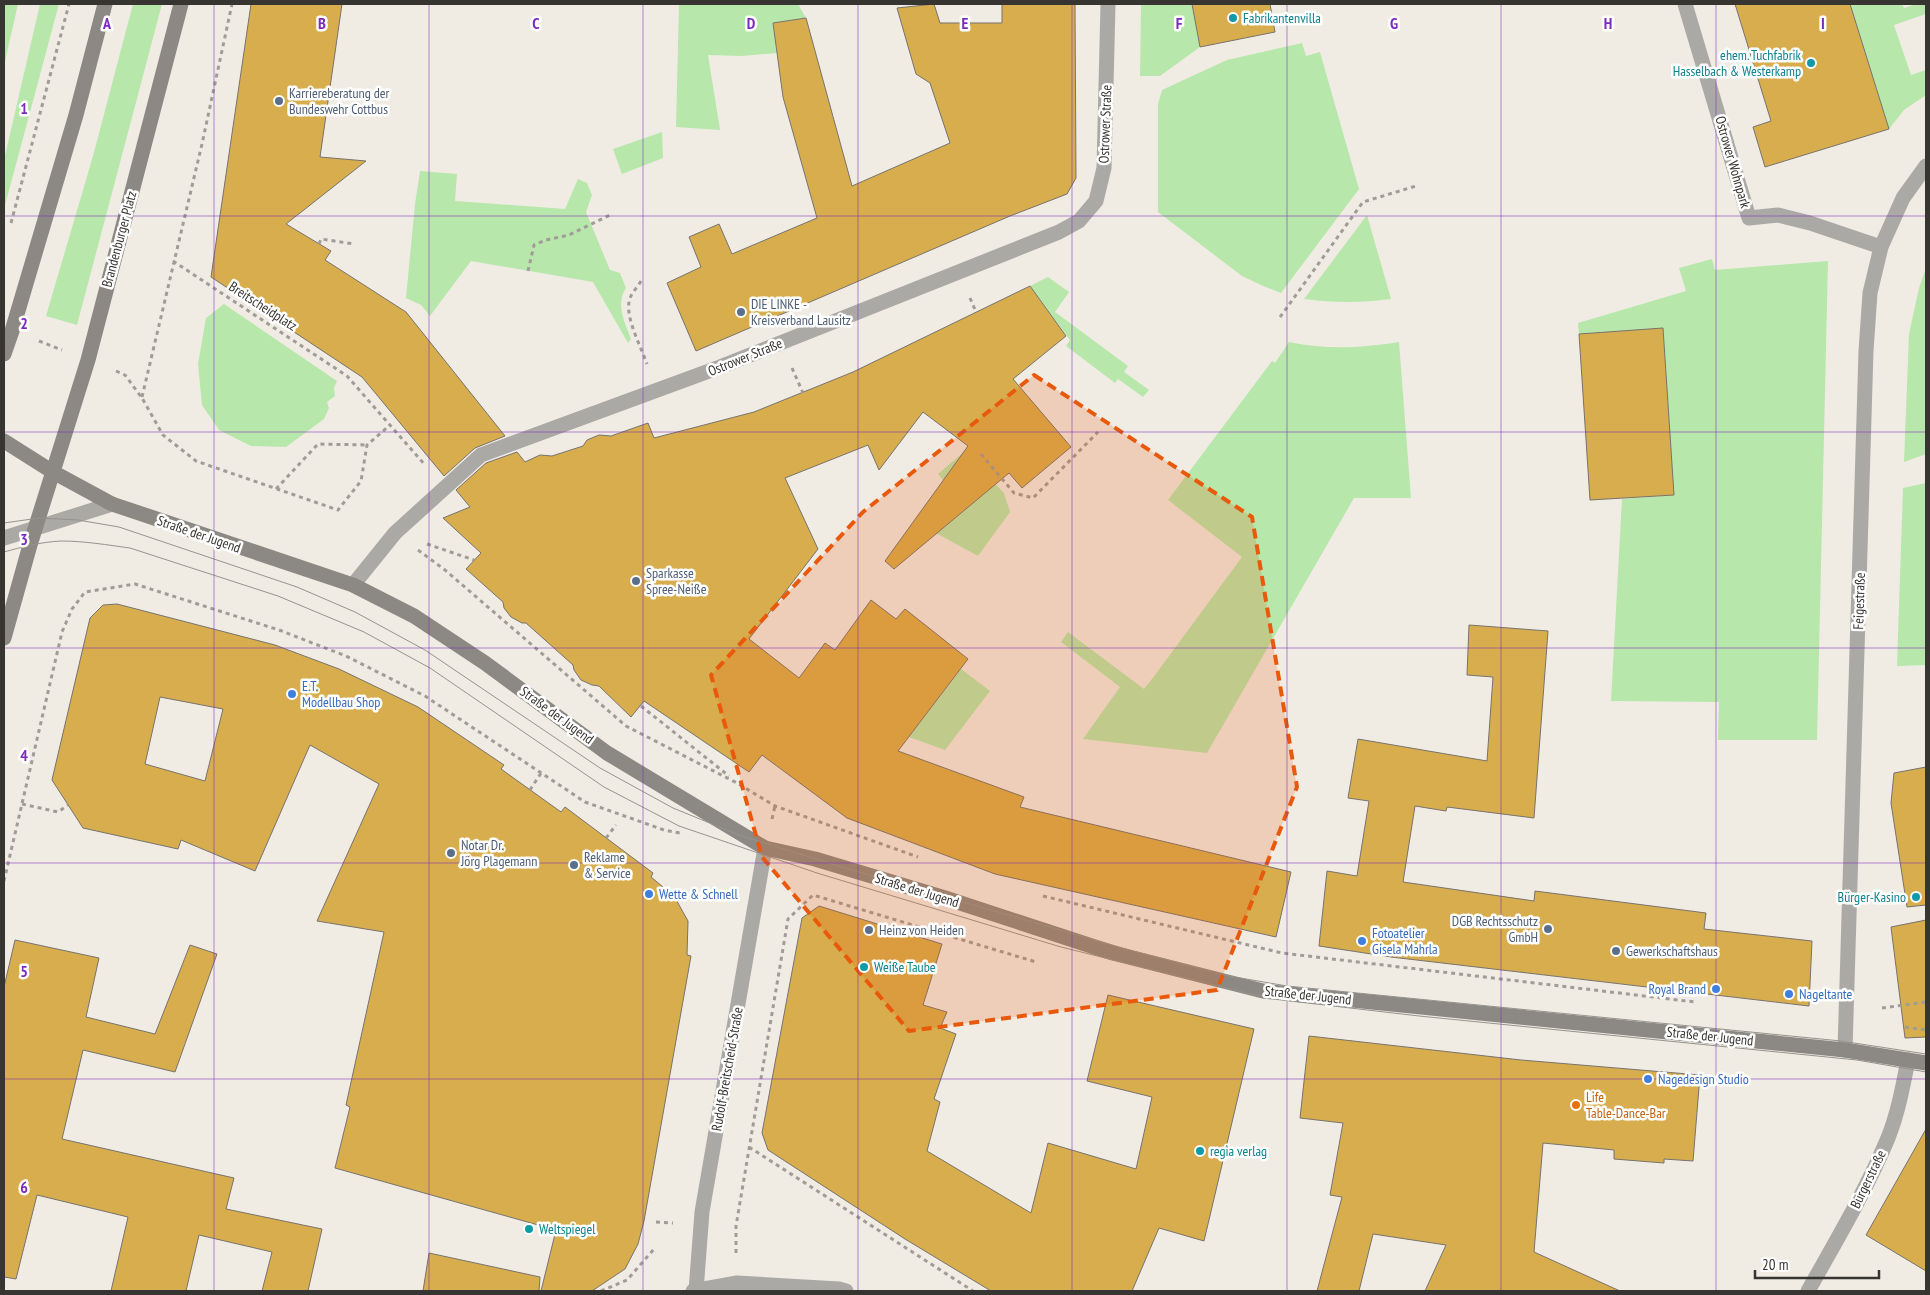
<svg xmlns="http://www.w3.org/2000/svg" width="1930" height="1295" font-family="'PT Sans Narrow',sans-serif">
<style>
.green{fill:#b7e7ab}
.building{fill:#d8ad4d;stroke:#77736d;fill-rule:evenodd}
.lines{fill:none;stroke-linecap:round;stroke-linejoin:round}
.path{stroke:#a09c97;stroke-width:3;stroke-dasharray:4 4;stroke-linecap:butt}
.lane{stroke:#aba9a6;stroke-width:15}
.street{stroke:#aba9a6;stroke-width:15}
.secondary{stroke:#8c8984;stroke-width:15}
.tram{stroke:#96938e;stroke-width:1}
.marked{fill:#e8590c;fill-opacity:0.2;stroke:#e8590c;stroke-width:4;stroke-dasharray:10 6;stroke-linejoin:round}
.grid{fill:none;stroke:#7b2cbf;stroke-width:1;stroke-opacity:0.55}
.culture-dot{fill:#0f9aa8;stroke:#fff;stroke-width:2}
.service-dot{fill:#5c6f8a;stroke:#fff;stroke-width:2}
.shop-dot{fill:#3f7fe0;stroke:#fff;stroke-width:2}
.food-dot{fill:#e8710a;stroke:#fff;stroke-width:2}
.labels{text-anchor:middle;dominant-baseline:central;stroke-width:5;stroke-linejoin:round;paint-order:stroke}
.culture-label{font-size:14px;fill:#0d838f;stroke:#fff;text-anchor:start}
.service-label{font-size:14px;fill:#4e5e75;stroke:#fff;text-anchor:start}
.street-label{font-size:14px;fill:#373532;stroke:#fff}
.shop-label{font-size:14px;fill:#366cbe;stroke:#fff;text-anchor:start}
.food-label{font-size:14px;fill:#c56008;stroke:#fff;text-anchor:start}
.grid-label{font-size:16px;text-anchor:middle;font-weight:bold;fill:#7b2cbf;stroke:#fff;stroke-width:5;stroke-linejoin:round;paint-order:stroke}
</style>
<rect width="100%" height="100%" fill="#f0ece4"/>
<path class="green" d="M 4,4 L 18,4 L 4,66 Z
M 40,4 L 59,4 L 4,209 L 4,160 Z
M 133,4 L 162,4 L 77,325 L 46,316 L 93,156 Z
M 679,4 L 798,4 L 806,18 L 773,23 L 777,53 L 741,56 L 708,55 L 720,130 L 676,127 Z
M 1141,4 L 1192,4 L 1200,47 L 1160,76 L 1140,76 Z
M 1850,4 L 1902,4 L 1904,8 L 1917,4 L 1926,4 L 1926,14 L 1894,25 L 1911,75 L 1926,70 L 1926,95 L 1904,110 L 1889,129 Z
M 1302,43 L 1306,56 L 1320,52 L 1359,189 L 1281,293 L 1261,285 L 1242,276 L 1158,212 L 1158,104 L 1162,90 L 1227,60 Z
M 662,132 L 663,158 L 622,174 L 613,149 Z
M 420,171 L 457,174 L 455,201 L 565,209 L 578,179 L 587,183 L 592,195 L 586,212 L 610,270 L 620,273 L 626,288 C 615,304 625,323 631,339 L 628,343 L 593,282 L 471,261 L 430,316 L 421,305 L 406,298 L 415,204 Z
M 1367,215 L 1391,299 C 1361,303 1334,303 1304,299 Z
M 1712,259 L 1715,270 L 1828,261 L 1817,740 L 1718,740 L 1719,702 L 1611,701 L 1622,499 L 1674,495 L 1663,329 L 1579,334 L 1578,323 L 1686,291 L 1679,268 Z
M 1926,268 L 1926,454 L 1904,462 L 1909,334 L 1919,288 Z
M 1048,277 L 1069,292 L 1055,312 L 1128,366 L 1124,372 L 1149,390 L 1143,397 L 1118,379 L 1115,383 L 1066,346 L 1070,340 L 1030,286 Z
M 224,304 L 337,381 L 334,388 L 335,396 L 327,402 L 329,408 L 324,419 L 286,447 L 251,446 L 219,430 L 202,405 L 198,364 L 206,318 Z
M 1289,342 C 1328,350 1360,348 1399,342 L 1411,498 L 1354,498 L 1207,753 L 1083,739 L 1120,687 L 1061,642 L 1068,632 L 1144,689 L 1155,675 L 1242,557 L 1168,500 L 1272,361 L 1275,363 Z
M 965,451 L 1004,493 L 1010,512 L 978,556 L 936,533 L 966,509 L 938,474 Z
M 1926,483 L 1926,665 L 1897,666 L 1903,488 Z
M 961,669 L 990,691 L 945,750 L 909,737 Z"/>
<path class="building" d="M 251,4 L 342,4 L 320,157 L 366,161 L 286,224 L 331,251 L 325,260 L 406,312 L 505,436 L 475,448 L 444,476 L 362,377 L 211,277 Z
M 934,4 L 940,23 L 1002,23 L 1002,4 L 1075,4 L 1076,178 L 1067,194 L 1010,216 L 696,351 L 667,283 L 701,267 L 689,237 L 719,224 L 732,254 L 817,218 L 783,97 L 773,23 L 806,18 L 852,186 L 950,143 L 930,83 L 916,74 L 897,8 Z
M 1192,4 L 1270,4 L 1275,32 L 1200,47 Z
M 1735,4 L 1850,4 L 1889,129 L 1765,167 L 1753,127 L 1771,121 Z
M 1030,286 L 1066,336 L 1013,379 L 1071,447 L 1022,488 L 1009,473 L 894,569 L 885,561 L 968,446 L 923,412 L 879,470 L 868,445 L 785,478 L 818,549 L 749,639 L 799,678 L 825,643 L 835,650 L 871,600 L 896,619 L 905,609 L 968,659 L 898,751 L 1024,797 L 1020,807 L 1291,872 L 1276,937 L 995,874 L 847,818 L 762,755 L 749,772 L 644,701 L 631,717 L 599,686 L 592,685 L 581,680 L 574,670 L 573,665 L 526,623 L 522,623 L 511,617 L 504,608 L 503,602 L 466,569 L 481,553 L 443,518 L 470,507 L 456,490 L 486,463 L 517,452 L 525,462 L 540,455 L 552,456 L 583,446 L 587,440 L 599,435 L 611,436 L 648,423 L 654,438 L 754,412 L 853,372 Z
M 1663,328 L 1674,495 L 1590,500 L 1579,334 Z
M 117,604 L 275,645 L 339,669 L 418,707 L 504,765 L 501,769 L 561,812 L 565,807 L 653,873 L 651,877 L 674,896 L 688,921 L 687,955 L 691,956 L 644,1221 L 638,1244 L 625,1269 L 592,1291 L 541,1291 L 556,1230 L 335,1168 L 350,1107 L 346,1105 L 384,932 L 317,921 L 379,784 L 310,745 L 255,871 L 181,840 L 178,849 L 83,828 L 52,780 L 90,618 L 103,605 ZM 160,697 L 223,709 L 205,781 L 145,764 Z
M 1469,625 L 1548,631 L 1534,818 L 1447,807 L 1446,811 L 1415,806 L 1403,882 L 1534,901 L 1535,891 L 1706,913 L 1704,929 L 1812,941 L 1809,1006 L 1391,957 L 1319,946 L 1327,871 L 1357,876 L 1369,801 L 1348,798 L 1358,739 L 1487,761 L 1493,677 L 1467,675 Z
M 1926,767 L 1926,905 L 1907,907 L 1891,803 L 1894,773 Z
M 819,906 L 942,944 L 923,1005 L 947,1012 L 940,1028 L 956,1034 L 934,1099 L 940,1102 L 927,1151 L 1031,1213 L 1048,1143 L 1136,1169 L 1152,1097 L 1087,1081 L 1108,995 L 1254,1029 L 1204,1241 L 1159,1228 L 1132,1291 L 991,1291 L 905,1239 L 768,1150 L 762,1133 L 802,918 Z
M 1926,920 L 1926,1037 L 1905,1038 L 1891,927 Z
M 15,940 L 99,958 L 86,1017 L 155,1034 L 190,945 L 217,954 L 175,1072 L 83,1050 L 62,1139 L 234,1178 L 226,1209 L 322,1229 L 308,1291 L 262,1291 L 272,1252 L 199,1235 L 186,1291 L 111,1291 L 128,1217 L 37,1195 L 16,1279 L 4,1277 L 4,987 Z
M 1309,1036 L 1521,1060 L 1700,1075 L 1693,1161 L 1664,1159 L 1664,1163 L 1614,1159 L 1614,1150 L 1543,1143 L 1534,1252 L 1620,1291 L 1425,1291 L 1446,1245 L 1373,1234 L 1359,1291 L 1317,1291 L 1342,1197 L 1330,1195 L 1343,1123 L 1300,1118 Z
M 1926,1129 L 1926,1271 L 1866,1235 Z
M 429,1253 L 540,1277 L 539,1291 L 423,1291 Z"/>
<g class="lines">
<path class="path" d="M 11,223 L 69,4
M 319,244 L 321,239 L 354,244
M 173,261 L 347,376 L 425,465
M 528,271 L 534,245 L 546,240 L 569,235 L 612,214
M 641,281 C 637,288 630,294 629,302 C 626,319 641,347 647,364
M 970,298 L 976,312
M 1280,317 L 1363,202 L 1416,186
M 39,341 L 62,350
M 792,368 L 803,393
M 116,371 L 125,375 L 142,398 L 163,435 L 196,461 L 338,510 L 361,481 L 367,445 L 390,425
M 142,397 L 202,144 L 232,4
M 981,454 L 1014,493 L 1033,498 L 1098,432
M 276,489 L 318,444 L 367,445
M 427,544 L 474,560
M 418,550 L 445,570 L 626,726 L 737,783 L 775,806 L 918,857
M 641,706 L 729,776
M 530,790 L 541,773
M 22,804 L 58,812 L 68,805
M 772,819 L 775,806
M 606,838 L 616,825
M 4,881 L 62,632 L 72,609 L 85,592 L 135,584 L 279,630 L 346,656 L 425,696 L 585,802 L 664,830 L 680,833
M 1043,896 L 1282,953 L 1695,1002
M 1882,1008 L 1926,1002
M 1905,1027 L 1926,1030
M 749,1147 L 973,1291
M 656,1222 L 673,1223
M 736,1253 L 736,1226 L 788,919 L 813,895 L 1036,962
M 601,1291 L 627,1280 L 655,1248"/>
<path class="lane" d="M 4,538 L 112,504"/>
<path class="street" d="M 1685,4 L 1749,218 L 1778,215 L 1810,223 L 1881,247
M 353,585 L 395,533 L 481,455 L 720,367 L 1059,232 L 1079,221 L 1096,201 L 1104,168 L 1108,4
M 1845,1050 L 1866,351 L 1870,293 L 1881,247 L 1903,198 L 1926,166
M 693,1291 L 737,1283 L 839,1289 L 846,1291
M 696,1291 L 702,1212 L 765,848
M 1808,1291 C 1836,1241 1866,1191 1888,1138 C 1898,1113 1903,1086 1908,1060"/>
<path class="secondary" d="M 4,354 L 12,331 L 76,115 L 105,4
M 4,441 L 53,472 L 112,504 L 353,585 L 414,616 L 485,663 L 607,753 L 765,848 L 815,859 L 945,898 L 1113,953 L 1263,991 L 1845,1050 L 1926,1063
M 4,638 L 30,545 L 88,360 L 181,4"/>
<path class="tram" d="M 4,523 L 39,518 L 78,520 L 119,527 L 297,587 L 355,612 L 425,650 L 600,768 L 673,808 L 739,835 L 835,865 L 1133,951 L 1229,976 L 1287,986 L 1841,1041 L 1926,1054
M 4,552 C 22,547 41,542 61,541 C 84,541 108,545 130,548 L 278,596 L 364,632 L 430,668 L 604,787 L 679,826 L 817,873 L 1061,947 L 1246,993 L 1290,1001 L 1419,1016 L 1857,1060 L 1926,1072"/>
</g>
<path class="marked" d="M 1034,375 L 1252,517 L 1297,787 L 1217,990 L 909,1031 L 762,857 L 711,675 L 863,512 Z"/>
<path class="grid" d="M 214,4 L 214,1291M 429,4 L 429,1291M 643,4 L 643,1291M 858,4 L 858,1291M 1072,4 L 1072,1291M 1287,4 L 1287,1291M 1501,4 L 1501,1291M 1716,4 L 1716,1291M 4,216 L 1926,216M 4,432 L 1926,432M 4,648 L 1926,648M 4,863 L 1926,863M 4,1079 L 1926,1079"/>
<g class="culture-dot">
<circle cx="1233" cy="18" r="5"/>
<circle cx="1811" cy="63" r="5"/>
<circle cx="1916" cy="897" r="5"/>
<circle cx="864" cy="967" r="5"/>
<circle cx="1200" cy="1151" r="5"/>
<circle cx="529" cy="1229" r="5"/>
</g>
<g class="service-dot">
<circle cx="279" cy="101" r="5"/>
<circle cx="741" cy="312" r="5"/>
<circle cx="636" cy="581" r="5"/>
<circle cx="451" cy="853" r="5"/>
<circle cx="574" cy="865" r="5"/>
<circle cx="1548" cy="929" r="5"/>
<circle cx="869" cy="930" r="5"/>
<circle cx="1616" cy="951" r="5"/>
</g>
<g class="shop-dot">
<circle cx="292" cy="694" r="5"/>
<circle cx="649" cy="894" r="5"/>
<circle cx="1362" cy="941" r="5"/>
<circle cx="1716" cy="989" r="5"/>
<circle cx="1789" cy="994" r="5"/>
<circle cx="1648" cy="1079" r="5"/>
</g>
<circle class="food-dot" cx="1576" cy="1105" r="5"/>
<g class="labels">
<g class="culture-label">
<text x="1243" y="18">Fabrikantenvilla</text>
<text x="1801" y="55" text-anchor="end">ehem. Tuchfabrik<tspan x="1801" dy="16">Hasselbach &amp; Westerkamp</tspan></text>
<text x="1906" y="897" text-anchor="end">Bürger-Kasino</text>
<text x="874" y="967">Weiße Taube</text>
<text x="1210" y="1151">regia verlag</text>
<text x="539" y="1229">Weltspiegel</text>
</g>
<g class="service-label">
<text x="289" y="93">Karriereberatung der<tspan x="289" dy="16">Bundeswehr Cottbus</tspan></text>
<text x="751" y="304">DIE LINKE -<tspan x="751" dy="16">Kreisverband Lausitz</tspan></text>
<text x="646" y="573">Sparkasse<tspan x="646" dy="16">Spree-Neiße</tspan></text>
<text x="461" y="845">Notar Dr.<tspan x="461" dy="16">Jörg Plagemann</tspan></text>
<text x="584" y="857">Reklame<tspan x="584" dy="16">&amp; Service</tspan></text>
<text x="1538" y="921" text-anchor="end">DGB Rechtsschutz<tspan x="1538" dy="16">GmbH</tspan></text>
<text x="879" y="930">Heinz von Heiden</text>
<text x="1626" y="951">Gewerkschaftshaus</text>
</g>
<g class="street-label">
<text transform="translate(1105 124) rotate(-88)">Ostrower Straße</text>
<text transform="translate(1733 162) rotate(74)">Ostrower Wohnpark</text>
<text transform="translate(119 239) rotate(-75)">Brandenburger Platz</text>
<text transform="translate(263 306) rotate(33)">Breitscheidplatz</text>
<text transform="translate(745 357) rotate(-22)">Ostrower Straße</text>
<text transform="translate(199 534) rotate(19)">Straße der Jugend</text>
<text transform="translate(1859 601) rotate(-88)">Feigestraße</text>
<text transform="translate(557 715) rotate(36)">Straße der Jugend</text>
<text transform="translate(917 890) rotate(17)">Straße der Jugend</text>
<text transform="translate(1308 995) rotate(6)">Straße der Jugend</text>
<text transform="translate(1710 1036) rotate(6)">Straße der Jugend</text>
<text transform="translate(727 1069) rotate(-80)">Rudolf-Breitscheid-Straße</text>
<text transform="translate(1868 1179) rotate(-64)">Bürgerstraße</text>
</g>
<g class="shop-label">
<text x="302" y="686">E.T.<tspan x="302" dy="16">Modellbau Shop</tspan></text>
<text x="659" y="894">Wette &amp; Schnell</text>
<text x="1372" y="933">Fotoatelier<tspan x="1372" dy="16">Gisela Mahrla</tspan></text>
<text x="1706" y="989" text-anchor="end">Royal Brand</text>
<text x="1799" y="994">Nageltante</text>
<text x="1658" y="1079">Nagedesign Studio</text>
</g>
<g class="food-label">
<text x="1586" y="1097">Life<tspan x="1586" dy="16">Table-Dance-Bar</tspan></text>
</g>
</g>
<g class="grid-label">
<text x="107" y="29">A</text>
<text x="322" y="29">B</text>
<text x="536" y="29">C</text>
<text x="751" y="29">D</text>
<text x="965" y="29">E</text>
<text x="1179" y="29">F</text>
<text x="1394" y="29">G</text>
<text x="1608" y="29">H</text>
<text x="1823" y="29">I</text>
<text x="24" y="114">1</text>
<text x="24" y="329">2</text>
<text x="24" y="545">3</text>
<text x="24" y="761">4</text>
<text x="24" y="977">5</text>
<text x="24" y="1193">6</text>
</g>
<rect width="1930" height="1295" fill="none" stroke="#373532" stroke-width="10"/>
<path d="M1755 1270v8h124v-8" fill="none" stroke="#373532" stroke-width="2.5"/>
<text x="1762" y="1270" font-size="15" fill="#373532" stroke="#ffffff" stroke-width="4" paint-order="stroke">20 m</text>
</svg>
